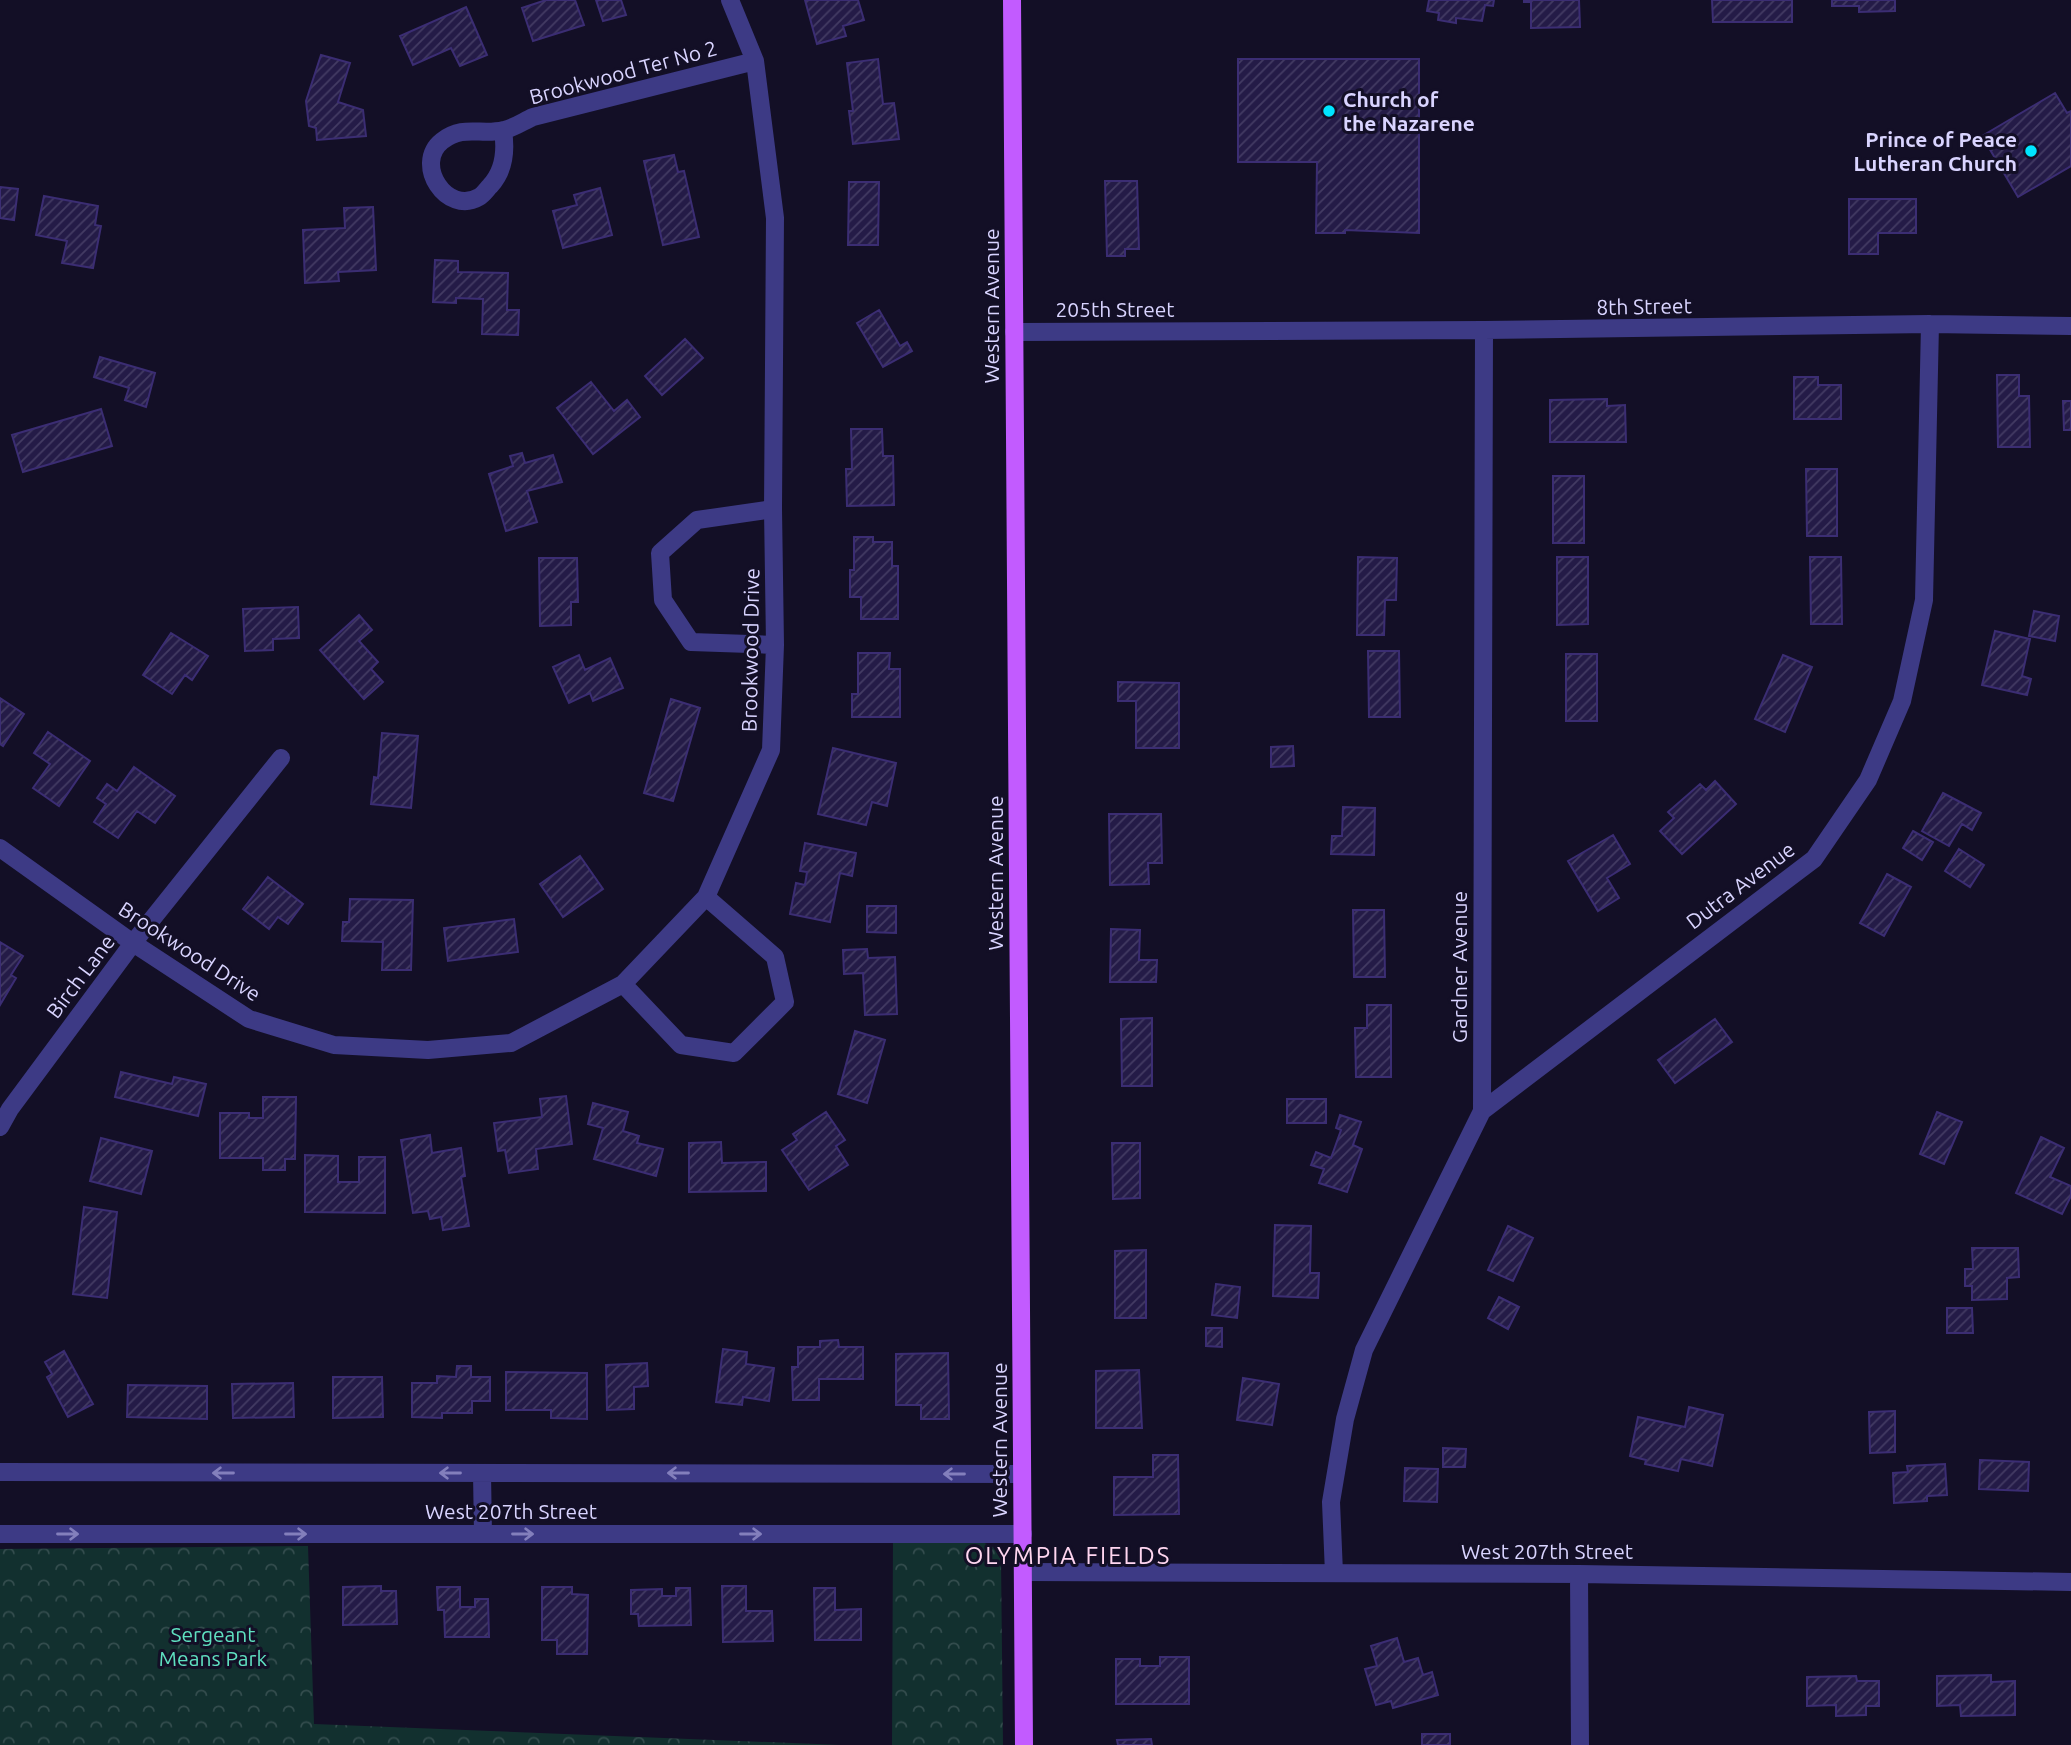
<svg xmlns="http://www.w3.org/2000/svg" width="2071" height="1745" font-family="Ubuntu,sans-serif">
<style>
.park{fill:url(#park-crowns)}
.building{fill:url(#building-hatch);stroke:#3b2d73;stroke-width:2}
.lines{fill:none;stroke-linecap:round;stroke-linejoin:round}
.minor{stroke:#3d3a85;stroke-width:18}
.major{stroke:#c25bff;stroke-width:18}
.oneway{stroke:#837fbc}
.poi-dot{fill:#00e5ff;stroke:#130f26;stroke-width:2.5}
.labels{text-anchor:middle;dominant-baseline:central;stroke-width:6;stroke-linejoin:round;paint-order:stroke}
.street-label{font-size:21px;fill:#d9d4ff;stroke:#130f26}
.poi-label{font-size:21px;font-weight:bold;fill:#d9d4ff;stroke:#130f26;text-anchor:start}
.park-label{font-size:21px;fill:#5fe0c0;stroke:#130f26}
.quarter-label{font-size:24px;letter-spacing:2px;fill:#ffd6f0;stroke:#130f26}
</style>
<defs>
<pattern id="park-crowns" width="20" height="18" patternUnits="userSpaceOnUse" patternTransform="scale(1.75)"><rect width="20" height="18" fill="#12302f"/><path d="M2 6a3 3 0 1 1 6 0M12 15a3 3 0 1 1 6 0" fill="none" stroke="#344d4e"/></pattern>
<pattern id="building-hatch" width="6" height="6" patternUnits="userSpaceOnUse" patternTransform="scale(1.75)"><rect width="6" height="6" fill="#241b47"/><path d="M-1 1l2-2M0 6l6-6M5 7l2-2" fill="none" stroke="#433b63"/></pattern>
</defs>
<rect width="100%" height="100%" fill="#130f26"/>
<path class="park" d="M 893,1538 L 976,1539 L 993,1547 L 1001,1560 L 1003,1745 L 892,1745 Z
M 308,1546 L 314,1724 L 841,1745 L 0,1745 L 0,1549 Z"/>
<path class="building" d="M 546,0 L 575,0 L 584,25 L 533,41 L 522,8 Z
M 596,0 L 621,0 L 626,15 L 603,21 Z
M 805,0 L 858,0 L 864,20 L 843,26 L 846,36 L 817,44 Z
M 1429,0 L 1494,0 L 1493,6 L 1485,5 L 1482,21 L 1456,18 L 1456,23 L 1438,20 L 1439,13 L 1427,11 Z
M 1524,0 L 1579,0 L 1580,27 L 1531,28 L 1531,2 L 1524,2 Z
M 1712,0 L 1792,0 L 1792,22 L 1713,22 Z
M 1832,0 L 1895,0 L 1895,11 L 1859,12 L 1859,6 L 1832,6 Z
M 466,7 L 487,55 L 460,66 L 451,48 L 413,65 L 400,36 Z
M 321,55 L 350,63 L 338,102 L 363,110 L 366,136 L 317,140 L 316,128 L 309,126 L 306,101 Z
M 878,59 L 883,104 L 894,103 L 899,139 L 853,144 L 849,111 L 853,111 L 847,63 Z
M 1238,59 L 1419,59 L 1419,233 L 1345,230 L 1345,233 L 1316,233 L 1317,162 L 1238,162 Z
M 2055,93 L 2067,113 L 2071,111 L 2071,166 L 2018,197 L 1982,136 Z
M 674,155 L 678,172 L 684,171 L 699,237 L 663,245 L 644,161 Z
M 1105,181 L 1137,181 L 1139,249 L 1125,249 L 1125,256 L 1107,256 Z
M 849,182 L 879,182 L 878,245 L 848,245 Z
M 0,187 L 18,189 L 14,220 L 0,218 Z
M 600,188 L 612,235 L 563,248 L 553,211 L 577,205 L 574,195 Z
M 44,196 L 98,206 L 95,225 L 101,226 L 93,268 L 62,263 L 67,241 L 36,235 Z
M 1849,199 L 1916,199 L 1916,233 L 1878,233 L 1878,254 L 1849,254 Z
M 373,207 L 376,270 L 338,272 L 339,281 L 305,283 L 303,230 L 345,228 L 344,208 Z
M 435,260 L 458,261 L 458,272 L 508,273 L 507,310 L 519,310 L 518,335 L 482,334 L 483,299 L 456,298 L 456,303 L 433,302 Z
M 879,310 L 900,346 L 907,342 L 912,351 L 883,367 L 857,323 Z
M 685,339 L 703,358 L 662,395 L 645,376 Z
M 100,357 L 155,373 L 146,407 L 125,400 L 129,388 L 94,377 Z
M 1997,375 L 2019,375 L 2019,396 L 2029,396 L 2030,447 L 1998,447 Z
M 1794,377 L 1818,377 L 1818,385 L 1841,385 L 1841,419 L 1794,419 Z
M 591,382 L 614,411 L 627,400 L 640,417 L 593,454 L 557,408 Z
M 1607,399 L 1607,406 L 1625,405 L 1626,442 L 1550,442 L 1550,400 Z
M 2063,401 L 2071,401 L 2071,430 L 2064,430 Z
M 101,409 L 112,446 L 23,472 L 12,435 Z
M 851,429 L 882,429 L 883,456 L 893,456 L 894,505 L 847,506 L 846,469 L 852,469 Z
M 522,453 L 525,463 L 553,455 L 562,482 L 527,491 L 537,522 L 506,531 L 489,474 L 513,466 L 510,456 Z
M 1806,469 L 1837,469 L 1837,536 L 1807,536 Z
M 1553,476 L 1584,476 L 1584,543 L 1553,543 Z
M 854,537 L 873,537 L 873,542 L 892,542 L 892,566 L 898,566 L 898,619 L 861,619 L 861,597 L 850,597 L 850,570 L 854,570 Z
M 1358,557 L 1397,558 L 1396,600 L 1385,600 L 1384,635 L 1357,635 Z
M 1557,557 L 1588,557 L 1588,624 L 1557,625 Z
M 1810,557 L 1841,557 L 1842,624 L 1811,624 Z
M 539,558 L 577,558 L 578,602 L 571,602 L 571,625 L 540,626 Z
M 298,607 L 299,638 L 273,639 L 273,650 L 245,651 L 243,609 Z
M 2034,611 L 2059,616 L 2055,641 L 2029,636 Z
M 359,615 L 372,630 L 359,641 L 378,662 L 371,669 L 383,682 L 364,699 L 320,650 Z
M 1995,631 L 2030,639 L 2022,676 L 2031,679 L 2027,695 L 1982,685 Z
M 171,633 L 208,656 L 192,680 L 185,675 L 172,694 L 143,675 Z
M 1368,651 L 1399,651 L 1400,717 L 1369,717 Z
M 858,653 L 890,653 L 889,669 L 900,669 L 900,717 L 852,717 L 852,694 L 858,694 Z
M 1566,654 L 1597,654 L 1597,721 L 1566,721 Z
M 579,655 L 585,670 L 610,658 L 623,688 L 593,701 L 590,693 L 569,703 L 553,667 Z
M 1783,655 L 1812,667 L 1785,732 L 1755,719 Z
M 1118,682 L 1179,683 L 1179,748 L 1136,748 L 1136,701 L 1118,701 Z
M 0,698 L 24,714 L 3,746 L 0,744 Z
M 671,699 L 700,708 L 673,801 L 644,793 Z
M 48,732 L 90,761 L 59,806 L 33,788 L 50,764 L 34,753 Z
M 382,733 L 418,736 L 411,808 L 371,804 L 374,777 L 378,778 Z
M 1293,746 L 1294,766 L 1271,767 L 1271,747 Z
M 833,748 L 896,763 L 887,806 L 872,802 L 866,825 L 818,814 Z
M 134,767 L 175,796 L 155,823 L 137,811 L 118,838 L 94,822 L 106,804 L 97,798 L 107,784 L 117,791 Z
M 1715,781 L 1736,804 L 1682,854 L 1660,831 L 1674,818 L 1668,812 L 1700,784 L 1706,790 Z
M 1943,793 L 1981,813 L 1972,830 L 1962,824 L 1949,846 L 1922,831 Z
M 1343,807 L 1375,808 L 1374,855 L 1331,854 L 1332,836 L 1342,836 Z
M 1109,814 L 1161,814 L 1162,863 L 1148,863 L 1149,884 L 1110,885 Z
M 1913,831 L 1933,842 L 1922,860 L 1903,848 Z
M 1613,835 L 1630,864 L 1607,878 L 1619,898 L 1598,911 L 1568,861 Z
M 805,843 L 856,853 L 852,876 L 840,873 L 830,922 L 790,914 L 796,883 L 805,885 L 807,872 L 800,871 Z
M 1959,849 L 1984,865 L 1970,887 L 1945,871 Z
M 580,856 L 603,889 L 563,917 L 540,884 Z
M 1887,874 L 1911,887 L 1884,936 L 1860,923 Z
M 268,877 L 303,904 L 288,924 L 278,917 L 269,929 L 243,909 Z
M 350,899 L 413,900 L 411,970 L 382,970 L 383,942 L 342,941 L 343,922 L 349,922 Z
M 867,906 L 896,906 L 896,933 L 867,932 Z
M 1353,910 L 1384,910 L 1385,977 L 1354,977 Z
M 514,919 L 518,952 L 448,961 L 444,928 Z
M 1111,929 L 1140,930 L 1139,960 L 1157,960 L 1156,982 L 1110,982 Z
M 0,942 L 23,956 L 11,975 L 16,978 L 0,1005 Z
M 867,949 L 868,958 L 895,957 L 897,1014 L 865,1015 L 863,973 L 844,974 L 843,950 Z
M 1367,1005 L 1391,1005 L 1391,1077 L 1356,1077 L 1355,1028 L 1367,1028 Z
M 1152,1018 L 1152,1086 L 1122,1086 L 1121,1019 Z
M 1715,1019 L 1732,1042 L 1675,1083 L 1658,1060 Z
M 855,1031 L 885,1040 L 867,1103 L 838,1094 Z
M 121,1072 L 172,1084 L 174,1077 L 206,1084 L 198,1116 L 115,1097 Z
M 566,1096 L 572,1144 L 536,1149 L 538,1169 L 509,1173 L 505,1150 L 498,1151 L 494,1123 L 542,1117 L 540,1099 Z
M 263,1097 L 296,1097 L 295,1159 L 285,1159 L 285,1170 L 263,1170 L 263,1158 L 220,1158 L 220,1113 L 249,1113 L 249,1118 L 263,1118 Z
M 1287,1099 L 1326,1099 L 1326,1123 L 1287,1123 Z
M 593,1103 L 628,1112 L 623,1131 L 639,1136 L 637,1143 L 663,1149 L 656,1176 L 594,1159 L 603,1128 L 588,1124 Z
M 826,1112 L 845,1140 L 836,1146 L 848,1165 L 809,1190 L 782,1150 L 797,1140 L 793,1134 Z
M 1937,1112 L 1962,1122 L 1944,1164 L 1920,1154 Z
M 1340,1115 L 1361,1122 L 1353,1145 L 1362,1149 L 1347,1192 L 1319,1183 L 1324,1169 L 1311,1165 L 1316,1152 L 1331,1158 L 1341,1130 L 1336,1128 Z
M 430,1135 L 432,1153 L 461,1148 L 465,1176 L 461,1177 L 469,1226 L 443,1230 L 441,1217 L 430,1219 L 428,1211 L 413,1213 L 401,1140 Z
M 2041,1137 L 2064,1148 L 2050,1177 L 2071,1186 L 2071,1196 L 2062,1214 L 2016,1193 Z
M 101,1138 L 152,1151 L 141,1194 L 90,1181 Z
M 721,1142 L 722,1163 L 766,1162 L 766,1191 L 689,1192 L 689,1143 Z
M 1112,1143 L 1140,1143 L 1140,1198 L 1113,1199 Z
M 305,1155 L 338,1156 L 338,1182 L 359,1182 L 359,1157 L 385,1157 L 385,1213 L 305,1212 Z
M 84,1207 L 117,1212 L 107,1298 L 73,1294 Z
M 1275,1225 L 1311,1226 L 1310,1273 L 1319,1273 L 1318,1298 L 1273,1296 Z
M 1508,1226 L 1533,1238 L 1513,1281 L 1488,1270 Z
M 1972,1248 L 2018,1248 L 2019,1277 L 2007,1278 L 2007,1299 L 1972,1300 L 1972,1286 L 1965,1286 L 1965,1269 L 1973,1269 Z
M 1146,1250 L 1146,1318 L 1115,1318 L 1115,1251 Z
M 1216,1284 L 1240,1287 L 1237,1318 L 1212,1315 Z
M 1499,1297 L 1519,1307 L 1508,1329 L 1488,1318 Z
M 1947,1308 L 1972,1308 L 1973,1333 L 1947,1333 Z
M 1206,1328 L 1222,1328 L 1222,1347 L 1206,1346 Z
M 838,1340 L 839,1347 L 863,1347 L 863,1379 L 819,1379 L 819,1400 L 793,1400 L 792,1367 L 798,1367 L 798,1347 L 820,1347 L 820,1341 Z
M 723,1349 L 747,1352 L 746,1364 L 774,1368 L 769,1401 L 743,1397 L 742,1405 L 716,1402 Z
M 64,1351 L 93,1404 L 68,1417 L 47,1377 L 52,1374 L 45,1362 Z
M 948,1353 L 949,1419 L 921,1419 L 921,1405 L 896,1405 L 896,1354 Z
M 647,1363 L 648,1386 L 634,1387 L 634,1409 L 607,1410 L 606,1365 Z
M 457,1366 L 471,1366 L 471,1377 L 490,1377 L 490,1401 L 472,1401 L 472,1413 L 442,1413 L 442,1418 L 412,1417 L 412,1383 L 437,1383 L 437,1376 L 456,1377 Z
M 1139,1370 L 1142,1428 L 1096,1428 L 1096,1371 Z
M 506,1372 L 587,1373 L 587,1419 L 551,1418 L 551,1410 L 506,1410 Z
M 333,1377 L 382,1377 L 383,1417 L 333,1418 Z
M 1243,1378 L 1279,1384 L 1272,1425 L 1237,1420 Z
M 293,1383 L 294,1417 L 233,1418 L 232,1384 Z
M 128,1385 L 207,1386 L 207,1419 L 127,1417 Z
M 1689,1407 L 1723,1415 L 1712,1466 L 1681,1459 L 1678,1471 L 1645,1464 L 1646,1460 L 1630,1456 L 1638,1417 L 1685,1427 Z
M 1895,1411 L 1895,1452 L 1870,1453 L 1869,1412 Z
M 1443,1448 L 1466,1449 L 1465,1467 L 1443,1467 Z
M 1153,1455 L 1178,1455 L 1179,1514 L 1114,1515 L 1114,1477 L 1153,1477 Z
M 1980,1460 L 2029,1462 L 2028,1491 L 1979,1489 Z
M 1945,1464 L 1947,1495 L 1927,1496 L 1927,1501 L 1894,1503 L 1893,1473 L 1908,1472 L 1907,1466 Z
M 1405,1468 L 1438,1469 L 1437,1502 L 1404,1501 Z
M 381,1586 L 381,1591 L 396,1591 L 397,1624 L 343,1625 L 343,1587 Z
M 722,1586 L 746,1586 L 746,1611 L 772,1611 L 773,1641 L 723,1642 Z
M 437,1587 L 460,1587 L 460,1607 L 475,1607 L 475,1599 L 488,1599 L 489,1637 L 445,1637 L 444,1610 L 438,1610 Z
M 542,1587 L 572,1587 L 572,1594 L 588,1595 L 587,1654 L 557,1654 L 557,1640 L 542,1640 Z
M 676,1588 L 690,1588 L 691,1625 L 639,1626 L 638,1614 L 631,1614 L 631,1590 L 662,1589 L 662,1596 L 676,1596 Z
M 814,1588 L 835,1588 L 835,1610 L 861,1609 L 861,1640 L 815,1640 Z
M 1397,1638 L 1404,1662 L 1418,1658 L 1423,1675 L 1432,1672 L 1438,1695 L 1393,1708 L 1391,1701 L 1376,1705 L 1365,1669 L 1377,1666 L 1371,1646 Z
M 1160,1657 L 1189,1657 L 1189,1704 L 1116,1704 L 1116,1659 L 1140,1659 L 1140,1666 L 1160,1666 Z
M 1991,1675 L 1991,1682 L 2015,1681 L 2015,1715 L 1961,1716 L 1960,1705 L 1937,1706 L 1937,1676 Z
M 1856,1676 L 1857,1681 L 1879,1681 L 1879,1706 L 1866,1706 L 1866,1715 L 1836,1716 L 1836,1705 L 1807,1706 L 1807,1677 Z
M 1422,1734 L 1450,1734 L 1450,1745 L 1422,1745 Z
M 1151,1739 L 1152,1745 L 1118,1745 L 1117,1740 Z"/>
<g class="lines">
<path class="minor" d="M 503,131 C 506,150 504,171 490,186 C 487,189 483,195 479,197 C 447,216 413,164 442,141 C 464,124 481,136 504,130 C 514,128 524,121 533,117 L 755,61
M 1014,332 L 1484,330 L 1930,324 L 2071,326
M 773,509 L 697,520 L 660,553 L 663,600 L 691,642 L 775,645
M 0,848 L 133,943 L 249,1019 L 334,1045 L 428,1050 L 511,1043 L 623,984 L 706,897 L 771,750 L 775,645 L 773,509 L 775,218 L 755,61 L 730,0
M 623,984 L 681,1045 L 734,1053 L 785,1002 L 775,957 L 706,897
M 1482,1111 L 1814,859 L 1868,780 L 1902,701 L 1924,600 L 1930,324
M 0,1127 L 10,1109 L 133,943 L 281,758
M 0,1472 L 1022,1474
M 482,1473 L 483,1534
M 0,1534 L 1023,1534
M 1023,1572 L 1579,1574 L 2071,1582
M 1334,1573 L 1331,1502 L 1345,1419 L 1364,1350 L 1482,1111 L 1484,330
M 1579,1574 L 1580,1745"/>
<path class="major" d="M 1012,0 L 1024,1745"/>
</g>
<defs><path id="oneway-shaft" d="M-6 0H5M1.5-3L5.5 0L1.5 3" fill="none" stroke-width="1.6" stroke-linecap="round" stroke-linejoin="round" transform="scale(1.75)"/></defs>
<g class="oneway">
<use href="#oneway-shaft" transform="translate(223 1473) rotate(-180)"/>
<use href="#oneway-shaft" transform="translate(450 1473) rotate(-180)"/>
<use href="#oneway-shaft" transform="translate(678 1473) rotate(-180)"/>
<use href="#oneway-shaft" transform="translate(954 1474) rotate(-180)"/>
<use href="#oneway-shaft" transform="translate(68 1534)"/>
<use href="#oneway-shaft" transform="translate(296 1534)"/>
<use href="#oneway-shaft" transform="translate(523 1534)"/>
<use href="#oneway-shaft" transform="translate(751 1534)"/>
</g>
<g class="poi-dot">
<circle cx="1329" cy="111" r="7"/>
<circle cx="2031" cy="151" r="7"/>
</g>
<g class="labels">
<g class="street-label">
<text transform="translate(623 72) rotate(-15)">Brookwood Ter No 2</text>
<text transform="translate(991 306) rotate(-90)">Western Avenue</text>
<text transform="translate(1644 306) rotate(-1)">8th Street</text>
<text x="1115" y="309">205th Street</text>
<text transform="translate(750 650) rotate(-89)">Brookwood Drive</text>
<text transform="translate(995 873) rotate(-90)">Western Avenue</text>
<text transform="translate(1740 885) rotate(-37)">Dutra Avenue</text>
<text transform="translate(190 951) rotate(33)">Brookwood Drive</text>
<text transform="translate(1459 967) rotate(-90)">Gardner Avenue</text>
<text transform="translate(80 976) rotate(-53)">Birch Lane</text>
<text transform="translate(999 1440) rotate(-90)">Western Avenue</text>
<text x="511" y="1511">West 207th Street</text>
<text x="1547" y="1551">West 207th Street</text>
</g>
<g class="poi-label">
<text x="1343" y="99">Church of<tspan x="1343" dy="24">the Nazarene</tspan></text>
<text x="2017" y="139" text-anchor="end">Prince of Peace<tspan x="2017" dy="24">Lutheran Church</tspan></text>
</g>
<g class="park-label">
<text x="213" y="1634">Sergeant<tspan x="213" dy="24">Means Park</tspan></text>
</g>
<g class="quarter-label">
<text x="1068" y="1555">OLYMPIA FIELDS</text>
</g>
</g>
</svg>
